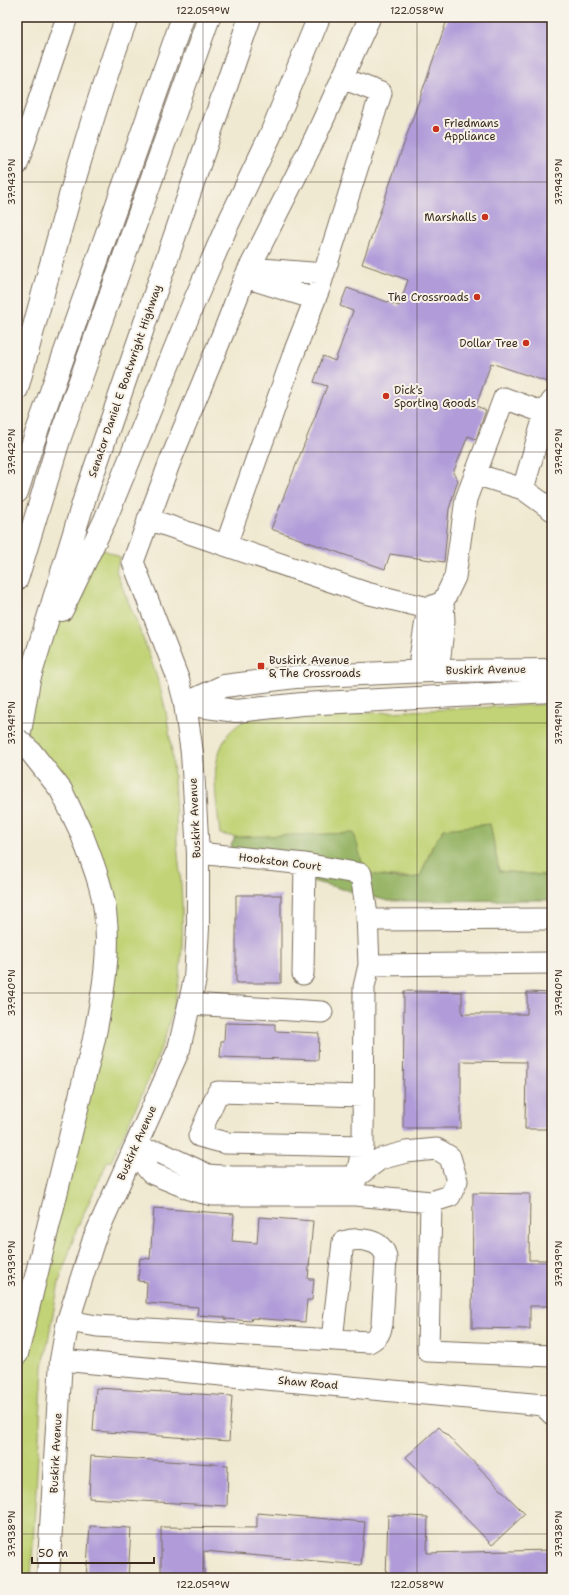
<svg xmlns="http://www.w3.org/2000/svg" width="569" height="1595" font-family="'Shantell Sans',sans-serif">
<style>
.green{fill:#c1d376;stroke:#7e7e4a}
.forest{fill:#98b567;stroke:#6a7042}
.building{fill:#b19cd9}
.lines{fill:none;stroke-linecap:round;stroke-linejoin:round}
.minor-casing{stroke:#7a6d5d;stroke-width:23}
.major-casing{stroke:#7a6d5d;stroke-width:24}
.highway-casing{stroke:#7a6d5d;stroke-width:24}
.minor{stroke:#fff;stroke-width:21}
.major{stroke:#fff;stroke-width:22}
.highway{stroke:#fff;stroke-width:22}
.highway-bridge-casing{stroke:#7a6d5d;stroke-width:24;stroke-linecap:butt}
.highway-bridge{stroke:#fff;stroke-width:22}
.ticks{fill:none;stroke:#3b2a1e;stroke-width:1;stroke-opacity:0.45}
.poi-dot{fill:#c8321e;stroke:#f7f3e8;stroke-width:1.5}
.labels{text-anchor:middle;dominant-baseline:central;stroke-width:4;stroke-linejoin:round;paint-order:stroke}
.poi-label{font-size:11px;fill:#3b2a1e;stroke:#f7f3e8;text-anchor:start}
.street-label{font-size:11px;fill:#3b2a1e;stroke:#f7f3e8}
.neatline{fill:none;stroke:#3b2a1e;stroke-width:1.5}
.ticks-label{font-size:10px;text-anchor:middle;fill:#3b2a1e}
</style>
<rect width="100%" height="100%" fill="#f7f3e8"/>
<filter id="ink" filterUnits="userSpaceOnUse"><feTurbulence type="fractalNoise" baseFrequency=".025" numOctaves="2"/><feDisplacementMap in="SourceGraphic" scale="8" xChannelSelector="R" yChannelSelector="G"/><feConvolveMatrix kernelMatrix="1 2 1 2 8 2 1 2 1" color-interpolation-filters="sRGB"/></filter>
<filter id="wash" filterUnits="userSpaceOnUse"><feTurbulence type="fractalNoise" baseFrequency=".012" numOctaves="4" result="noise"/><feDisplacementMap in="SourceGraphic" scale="16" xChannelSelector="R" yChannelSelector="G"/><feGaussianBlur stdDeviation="0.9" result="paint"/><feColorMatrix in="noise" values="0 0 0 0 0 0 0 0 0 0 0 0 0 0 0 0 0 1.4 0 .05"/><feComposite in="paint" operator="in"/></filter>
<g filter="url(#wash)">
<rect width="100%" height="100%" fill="#f0e9d1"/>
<path class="green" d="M 93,545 L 120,557 L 116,571 C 132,613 152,655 163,699 C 174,745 175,795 177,842 C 178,857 180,871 181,885 C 184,928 183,975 171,1017 C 157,1067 132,1114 111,1162 L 108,1161 L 77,1228 L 59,1283 L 43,1367 L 31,1578 L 17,1578 L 17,1354 L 108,949 L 81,832 L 18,741 L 29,680 Z
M 552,704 L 552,876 L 499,871 L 490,824 L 433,845 L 420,877 C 354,882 286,846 220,834 C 217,800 207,763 229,733 C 233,728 241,723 246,719 Z"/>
<path class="forest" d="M 490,824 L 499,871 L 552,876 L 552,900 L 388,901 L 304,879 L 305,864 L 226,856 L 235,837 L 354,833 L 365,873 L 400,879 L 420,877 L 433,845 L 444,829 Z"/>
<g id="blocks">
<path class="building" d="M 448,17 L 552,17 L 552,369 L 547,382 L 491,363 L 476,406 L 486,410 L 476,439 L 468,436 L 453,473 L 458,480 L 449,509 L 444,562 L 390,554 L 385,569 L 271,529 L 327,386 L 314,382 L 323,356 L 335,361 L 353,311 L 340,306 L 347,288 L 399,306 L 408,280 L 362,264 Z
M 236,895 L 281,895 L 281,983 L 236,983 Z
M 404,991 L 462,992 L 462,1014 L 527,1014 L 527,992 L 552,993 L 552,1129 L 525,1129 L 526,1062 L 461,1061 L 461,1128 L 403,1128 Z
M 225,1023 L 275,1024 L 275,1031 L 319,1033 L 318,1060 L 220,1057 L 221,1041 L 224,1041 Z
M 473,1193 L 530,1194 L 529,1260 L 552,1260 L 552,1306 L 530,1306 L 530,1329 L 472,1328 Z
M 154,1208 L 234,1214 L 232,1241 L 257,1243 L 259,1217 L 313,1221 L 308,1279 L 314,1279 L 312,1300 L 307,1300 L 305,1322 L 252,1318 L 251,1321 L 225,1319 L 225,1317 L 197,1315 L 198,1307 L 146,1303 L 147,1282 L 138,1281 L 140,1258 L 150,1259 Z
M 96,1388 L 232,1396 L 229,1441 L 93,1431 Z
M 439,1427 L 525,1514 L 492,1545 L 406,1457 Z
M 91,1456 L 228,1465 L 227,1506 L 89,1498 Z
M 257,1513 L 365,1522 L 361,1565 L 204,1551 L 204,1578 L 161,1578 L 161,1527 L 257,1528 Z
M 388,1515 L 428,1517 L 427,1553 L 552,1550 L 552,1578 L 386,1578 Z
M 90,1526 L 131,1528 L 128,1578 L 86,1578 Z"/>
</g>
</g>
<g filter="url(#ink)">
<use href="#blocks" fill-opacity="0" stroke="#7a6d5d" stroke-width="1"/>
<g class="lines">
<g class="minor-casing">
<path id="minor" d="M 17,165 L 67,17
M 249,268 L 324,274
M 245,277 L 315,299
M 475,474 L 523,489 L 545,413 L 552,415
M 523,489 L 552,510
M 148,519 L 366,593 L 428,608 L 443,602 L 455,577 L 466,499 L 504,398 L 545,413 L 552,401
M 226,545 L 295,350 L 319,289 L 381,93 L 342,78
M 428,608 L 420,658 L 429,671 L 440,656 L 444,621 L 443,602
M 185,704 L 179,681 L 133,562 L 169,464 L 226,326 L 245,277 L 314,140 L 370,17
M 198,853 L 305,864 L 361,874 L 367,915 L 369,965
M 368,920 L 552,919
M 303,974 L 305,864
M 190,1004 L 322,1012
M 363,1146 L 226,1143 L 199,1136 L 218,1092 L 363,1096
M 437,1149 L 450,1157 L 457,1181 L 450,1196 L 431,1202 L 355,1195 L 213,1195 L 195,1191 L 151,1173 L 133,1151 L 159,1152 L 208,1175 L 232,1177 L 356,1177 L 380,1159 L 406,1152 Z
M 355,1183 L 363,1146 L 364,987 L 369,965 L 552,963
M 431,1202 L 428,1351 L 552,1356
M 68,1321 L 97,1326 L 369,1342 C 378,1337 380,1334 382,1324 L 386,1258 C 384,1239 358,1237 343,1242 L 332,1340
M 61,1360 L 543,1405 L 552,1414"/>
</g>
<g class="major-casing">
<path id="major" d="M 185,704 L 224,686 L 295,677 L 429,671 L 552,670
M 185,704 L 236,711 L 302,704 L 552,691
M 48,1578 L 61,1360 L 68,1321 L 94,1239 L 179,1049 L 195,979 L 198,928 L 198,853 L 192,753 L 185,704"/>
</g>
<g class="highway-casing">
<path id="highway" d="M 17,389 C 51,265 83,138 127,17
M 17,492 L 29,454 L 183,17
M 17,579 L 59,440 L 209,17
M 62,610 L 105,520 L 194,302 L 226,228 L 270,136 L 319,17
M 17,749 L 29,680 L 85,497 L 250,17
M 17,1354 L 94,1039 C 102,997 111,955 105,911 C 102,884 90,857 81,832"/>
</g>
<use href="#minor" class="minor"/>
<use href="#major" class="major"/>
<use href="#highway" class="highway"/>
<g class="highway-bridge-casing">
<path id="highway-bridge" d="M 17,739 L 31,752 L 61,790 L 81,832"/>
</g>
<use href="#highway-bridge" class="highway-bridge"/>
</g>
</g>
<path class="ticks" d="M 203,17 L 203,1578M 417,17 L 417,1578M 17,182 L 552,182M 17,452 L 552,452M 17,723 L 552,723M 17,993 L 552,993M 17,1264 L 552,1264M 17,1534 L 552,1534"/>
<g class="poi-dot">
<circle cx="436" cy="129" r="4"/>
<circle cx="485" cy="217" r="4"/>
<circle cx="477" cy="297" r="4"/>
<circle cx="526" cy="343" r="4"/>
<circle cx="386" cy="396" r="4"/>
<rect x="257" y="662" width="8" height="8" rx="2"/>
</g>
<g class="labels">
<g class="poi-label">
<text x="444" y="123">Friedmans<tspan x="444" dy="13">Appliance</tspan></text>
<text x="477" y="217" text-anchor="end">Marshalls</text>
<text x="469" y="297" text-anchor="end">The Crossroads</text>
<text x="518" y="343" text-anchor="end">Dollar Tree</text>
<text x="394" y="390">Dick's<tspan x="394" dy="13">Sporting Goods</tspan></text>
<text x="269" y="660">Buskirk Avenue<tspan x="269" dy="13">&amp; The Crossroads</tspan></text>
</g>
<g class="street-label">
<text transform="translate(125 381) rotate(-71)">Senator Daniel E Boatwright Highway</text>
<text transform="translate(486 670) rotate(-1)">Buskirk Avenue</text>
<text transform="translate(195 818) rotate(-93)">Buskirk Avenue</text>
<text transform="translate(280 862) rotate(7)">Hookston Court</text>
<text transform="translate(137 1143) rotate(-66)">Buskirk Avenue</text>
<text transform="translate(308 1383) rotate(5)">Shaw Road</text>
<text transform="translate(56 1453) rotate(-87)">Buskirk Avenue</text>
</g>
</g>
<rect width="569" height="1595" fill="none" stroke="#f7f3e8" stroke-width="44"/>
<path d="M32 1557v6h122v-6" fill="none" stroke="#3b2a1e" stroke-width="2"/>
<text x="38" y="1557" font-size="12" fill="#3b2a1e" stroke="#f7f3e8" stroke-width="3" paint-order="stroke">50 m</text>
<rect x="22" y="22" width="525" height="1551" class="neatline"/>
<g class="ticks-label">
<text x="203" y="14">122.059°W</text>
<text x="417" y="14">122.058°W</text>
<text transform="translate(11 182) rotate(-90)" y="4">37.943°N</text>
<text transform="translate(558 182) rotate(-90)" y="4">37.943°N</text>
<text transform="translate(11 452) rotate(-90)" y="4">37.942°N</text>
<text transform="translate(558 452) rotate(-90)" y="4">37.942°N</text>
<text transform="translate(11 723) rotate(-90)" y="4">37.941°N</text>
<text transform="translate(558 723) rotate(-90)" y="4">37.941°N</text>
<text transform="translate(11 993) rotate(-90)" y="4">37.940°N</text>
<text transform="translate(558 993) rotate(-90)" y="4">37.940°N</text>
<text transform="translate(11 1264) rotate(-90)" y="4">37.939°N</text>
<text transform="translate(558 1264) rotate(-90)" y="4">37.939°N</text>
<text transform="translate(11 1534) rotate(-90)" y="4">37.938°N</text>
<text transform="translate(558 1534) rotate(-90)" y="4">37.938°N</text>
<text x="203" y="1588">122.059°W</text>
<text x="417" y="1588">122.058°W</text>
</g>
</svg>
